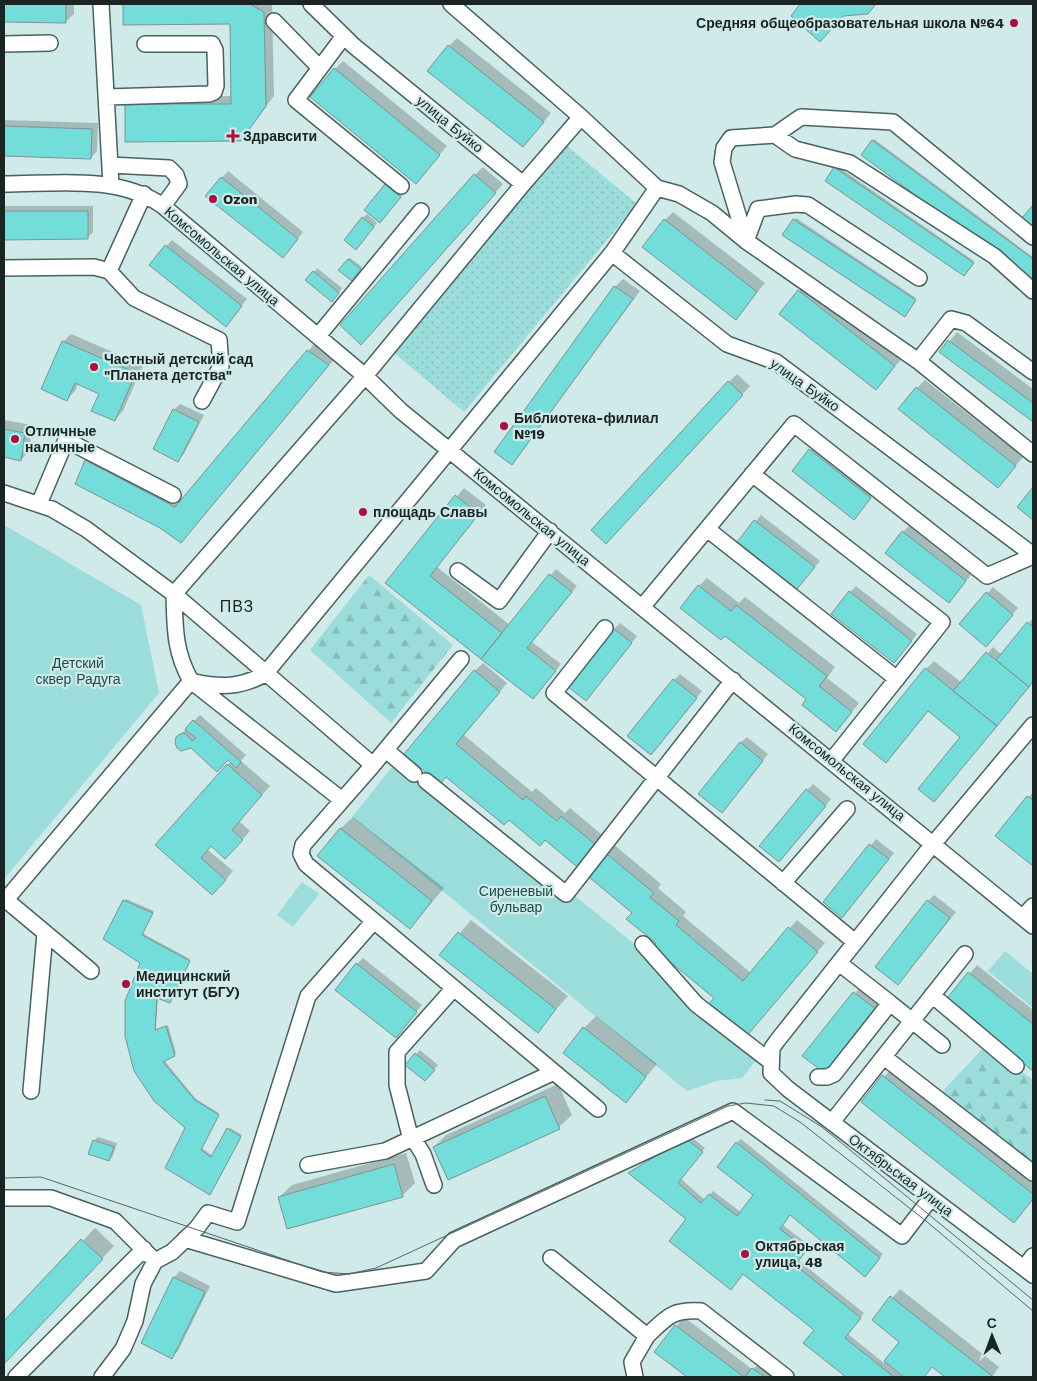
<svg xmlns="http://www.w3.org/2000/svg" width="1037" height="1381" font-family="'Work Sans',sans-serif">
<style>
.grass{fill:url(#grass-dots)}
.forest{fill:url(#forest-firs)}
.green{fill:#9addda}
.shadow{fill:#0003}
.building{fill:#73ddda;stroke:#7b9493}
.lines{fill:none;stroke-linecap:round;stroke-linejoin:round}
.minor-casing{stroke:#496160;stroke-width:18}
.minor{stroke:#fff;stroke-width:15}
.tram{stroke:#566665;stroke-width:1}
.poi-dot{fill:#a8103e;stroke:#cfeae9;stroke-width:2}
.labels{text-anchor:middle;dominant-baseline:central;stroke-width:4.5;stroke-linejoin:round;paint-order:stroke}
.poi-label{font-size:14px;font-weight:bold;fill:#1a2423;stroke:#cfeae9;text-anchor:start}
.street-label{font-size:14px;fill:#1a2423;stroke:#cfeae9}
.park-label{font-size:14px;fill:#1c4c4b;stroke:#cfeae9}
.quarter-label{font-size:16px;letter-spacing:1px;fill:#1a2423;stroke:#cfeae9}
</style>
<defs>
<pattern id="grass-dots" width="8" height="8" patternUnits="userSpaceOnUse" patternTransform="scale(1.25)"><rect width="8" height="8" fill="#9addda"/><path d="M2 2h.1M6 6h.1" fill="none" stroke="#84bebb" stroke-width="1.8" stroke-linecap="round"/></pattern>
<pattern id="forest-firs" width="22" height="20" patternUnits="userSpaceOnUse" patternTransform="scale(1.25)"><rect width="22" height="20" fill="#9addda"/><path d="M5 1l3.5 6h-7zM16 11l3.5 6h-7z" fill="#84bebb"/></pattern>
</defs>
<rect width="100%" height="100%" fill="#cfeae9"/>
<path class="grass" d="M 560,140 L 637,204 L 464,412 L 392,351 Z"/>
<path class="forest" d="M 369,575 L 453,645 L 391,723 L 310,650 Z
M 987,1044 L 1033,1080 L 1033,1173 L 937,1097 Z"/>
<path class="green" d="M 4,525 L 141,605 L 159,693 L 4,879 Z
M 402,755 L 730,1022 L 759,1057 L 742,1078 L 716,1081 L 687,1091 L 352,817 Z
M 302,882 L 319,894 L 293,927 L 277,915 Z
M 1005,951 L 1033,974 L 1033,1008 L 988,971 Z"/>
<path class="shadow" d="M 4,4 L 74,4 L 74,14 L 65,22 L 4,21 Z
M 124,4 L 272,4 L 274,96 L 240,140 L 126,105 L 135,97 L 232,96 L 232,23 L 124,24 Z
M 802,4 L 876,4 L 868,13 L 793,16 Z
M 457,38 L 551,113 L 523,146 L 449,46 Z
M 343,61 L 447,146 L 416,182 L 335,69 Z
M 4,120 L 98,123 L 97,151 L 91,158 L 4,155 Z
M 874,139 L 1033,257 L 1033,281 L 862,155 Z
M 837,166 L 974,261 L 966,273 L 827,180 Z
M 483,167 L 503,184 L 370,335 L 475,175 Z
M 228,171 L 303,232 L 289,251 L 207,196 Z
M 390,181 L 404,193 L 383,218 L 386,185 Z
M 4,206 L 93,206 L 93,232 L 87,238 L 4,238 Z
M 673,212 L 765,283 L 736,318 L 665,220 Z
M 367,214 L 377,223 L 360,244 L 363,218 Z
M 796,218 L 916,298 L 906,314 L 784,235 Z
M 172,240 L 247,299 L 231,319 L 150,265 Z
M 350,258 L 362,267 L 352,279 L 340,270 Z
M 317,268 L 342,288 L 336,297 L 314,272 Z
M 623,279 L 640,291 L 512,464 L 615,287 Z
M 807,282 L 903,357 L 876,389 L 780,314 Z
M 957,332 L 1033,389 L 1033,420 L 941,352 Z
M 71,334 L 143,365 L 123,411 L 114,420 L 101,393 L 78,384 L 75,391 L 67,399 L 63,342 Z
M 316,342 L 336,357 L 189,533 L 86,461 L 95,453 L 183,499 Z
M 737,374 L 750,386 L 614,534 L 729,382 Z
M 925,380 L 1023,457 L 998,487 L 917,388 Z
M 180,404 L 204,415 L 184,454 L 178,460 L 174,410 Z
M 4,420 L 32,425 L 29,451 L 21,460 L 4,456 Z
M 816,444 L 876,491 L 860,512 L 810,450 Z
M 464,488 L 486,505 L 437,567 L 510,625 L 556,569 L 577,586 L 532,642 L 561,664 L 539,692 L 387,582 Z
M 761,515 L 820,561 L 797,587 L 739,541 Z
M 909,526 L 971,575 L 949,602 L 903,532 Z
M 707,578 L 739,603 L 745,597 L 835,667 L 827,678 L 859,703 L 844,722 L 699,586 Z
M 856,586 L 917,634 L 900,656 L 850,592 Z
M 993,587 L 1018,608 L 992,639 L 961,624 Z
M 1033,618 L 1033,681 L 934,801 L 962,737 L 929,710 L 886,761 L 926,669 L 934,661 L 962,683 L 993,647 L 1002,655 Z
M 620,623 L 637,636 L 592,693 L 614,629 Z
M 483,663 L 507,683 L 464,735 L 532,792 L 536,788 L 565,813 L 570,808 L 661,884 L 658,888 L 686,912 L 683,916 L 751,973 L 797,920 L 825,943 L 745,1036 L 716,998 L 657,943 L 633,913 L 545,839 L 509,818 L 447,776 L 475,671 Z
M 680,674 L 702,691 L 651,754 L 674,680 Z
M 200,715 L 246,755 L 241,761 L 270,786 L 239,821 L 250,831 L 234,849 L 212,845 L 208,850 L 233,871 L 221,886 L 157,845 L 231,761 L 191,747 L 177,738 Z
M 747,737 L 768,754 L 728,805 L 740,743 Z
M 813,784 L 831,799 L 785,855 L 807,790 Z
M 1033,792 L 1033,864 L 997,836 Z
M 353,817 L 444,888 L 410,928 L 340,829 Z
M 876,839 L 894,853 L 848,910 L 824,902 Z
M 934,895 L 956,912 L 904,977 L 928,901 Z
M 126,899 L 154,911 L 142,933 L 190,959 L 171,1000 L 158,997 L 156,1030 L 168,1025 L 176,1053 L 164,1060 L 196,1099 L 219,1113 L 202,1148 L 213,1156 L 230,1128 L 242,1135 L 211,1192 L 186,1128 L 155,1100 L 141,962 L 104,938 Z
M 471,920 L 568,996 L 537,1031 L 441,955 Z
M 363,958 L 422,1005 L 396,1037 L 357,964 Z
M 977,965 L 1033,1010 L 1033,1069 L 947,1001 Z
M 866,980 L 888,998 L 839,1060 L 804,1055 Z
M 596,1016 L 657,1064 L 626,1101 L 584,1028 Z
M 420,1050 L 438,1065 L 428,1076 L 407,1065 Z
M 892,1068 L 1033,1179 L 1033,1199 L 1014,1221 L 862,1102 Z
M 558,1084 L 572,1115 L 559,1127 L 448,1178 L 434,1147 L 446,1135 Z
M 689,1135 L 705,1148 L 680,1178 L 705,1200 L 713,1191 L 741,1212 L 755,1194 L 737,1143 L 741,1139 L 883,1254 L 869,1272 L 790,1214 L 783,1225 L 810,1246 L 798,1260 L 864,1313 L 848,1334 L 884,1363 L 901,1342 L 873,1320 L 900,1289 L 999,1367 L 992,1377 L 948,1377 L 933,1366 L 924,1377 L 848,1377 L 805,1343 L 816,1330 L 688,1219 L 629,1173 Z
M 98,1137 L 117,1143 L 113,1156 L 109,1160 L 94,1141 Z
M 406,1153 L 415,1183 L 402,1196 L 279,1197 L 292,1185 Z
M 95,1228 L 114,1246 L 4,1363 L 4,1323 Z
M 180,1271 L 210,1286 L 178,1351 L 172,1357 L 142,1343 L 174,1277 Z
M 684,1317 L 753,1370 L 762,1360 L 784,1377 L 689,1377 L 656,1352 Z"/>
<path class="building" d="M 4,4 L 66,4 L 66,23 L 4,22 Z
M 123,4 L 250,4 L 264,12 L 266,106 L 241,141 L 125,142 L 125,104 L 231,104 L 230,24 L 123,25 Z
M 800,4 L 876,4 L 868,14 L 843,16 L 820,42 L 791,16 Z
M 448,45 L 544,122 L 523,147 L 427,71 Z
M 334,68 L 440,155 L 416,184 L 310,97 Z
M 4,126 L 92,129 L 91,159 L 4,156 Z
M 872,140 L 1033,259 L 1033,282 L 861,155 Z
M 834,167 L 974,263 L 964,276 L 825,181 Z
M 474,174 L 496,193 L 361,345 L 340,325 Z
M 221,177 L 298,239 L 283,258 L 205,196 Z
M 385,184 L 401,197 L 380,223 L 364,210 Z
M 1033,205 L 1033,230 L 1021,219 Z
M 4,211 L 88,211 L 88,239 L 4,240 Z
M 362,217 L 374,227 L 356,250 L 344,240 Z
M 664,219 L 757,292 L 736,320 L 642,247 Z
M 793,219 L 916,300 L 905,317 L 782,235 Z
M 165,245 L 242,306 L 226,327 L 149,265 Z
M 348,259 L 361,269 L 352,281 L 338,270 Z
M 313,271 L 339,293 L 332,302 L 305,280 Z
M 614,286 L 633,299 L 512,465 L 494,452 Z
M 798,290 L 895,366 L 876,390 L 779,314 Z
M 948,340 L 1033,403 L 1033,422 L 939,352 Z
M 62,341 L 136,373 L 115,421 L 91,411 L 99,394 L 75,383 L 67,401 L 41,389 Z
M 307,350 L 329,365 L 181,543 L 160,528 L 75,484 L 85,460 L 175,507 Z
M 728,381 L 743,395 L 606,544 L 591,530 Z
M 916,387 L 1016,466 L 998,488 L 898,409 Z
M 173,409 L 199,422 L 178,462 L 153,449 Z
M 4,429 L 25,433 L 21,461 L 4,457 Z
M 809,449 L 871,498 L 854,520 L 792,471 Z
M 1033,487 L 1033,520 L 1017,507 Z
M 455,495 L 479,514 L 430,576 L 502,633 L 481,659 L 385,583 Z
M 754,520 L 815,567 L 797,589 L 737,542 Z
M 902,531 L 966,581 L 949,603 L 885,553 Z
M 549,574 L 572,592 L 527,648 L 556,671 L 533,699 L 481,659 Z
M 698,585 L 731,611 L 736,605 L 827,676 L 819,686 L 852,712 L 836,732 L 802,705 L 806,699 L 725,636 L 721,640 L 680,608 Z
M 849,591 L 912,641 L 894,663 L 831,614 Z
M 986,592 L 1013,615 L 986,647 L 959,624 Z
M 1027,622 L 1033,627 L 1033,681 L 1029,687 L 996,660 Z
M 613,628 L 632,643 L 586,701 L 567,686 Z
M 986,652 L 1029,687 L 997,726 L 953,691 Z
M 925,668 L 997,726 L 934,802 L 918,789 L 960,737 L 928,711 L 886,763 L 863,744 Z
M 474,670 L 500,692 L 456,744 L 523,800 L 526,796 L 557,821 L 561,816 L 654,893 L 650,897 L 679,921 L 676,925 L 743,981 L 788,927 L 818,952 L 745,1038 L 707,1006 L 714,998 L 652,947 L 656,943 L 626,919 L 632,913 L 545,840 L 540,846 L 509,820 L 504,825 L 446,777 L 440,784 L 404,754 Z
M 673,679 L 697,698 L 651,755 L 627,736 Z
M 193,720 L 241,762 L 236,768 L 228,760 L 217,772 L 191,748 L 181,751 L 177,748 L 175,743 L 176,737 L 180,734 L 185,733 L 192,741 L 196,738 L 185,729 Z
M 740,742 L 763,761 L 722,813 L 698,794 Z
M 227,764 L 262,795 L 232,830 L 243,840 L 225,859 L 211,846 L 201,858 L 226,880 L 212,895 L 155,845 Z
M 806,789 L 826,806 L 779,862 L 759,846 Z
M 1027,796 L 1033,800 L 1033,866 L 995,836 Z
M 340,828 L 432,901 L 410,929 L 317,856 Z
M 869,844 L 889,859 L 842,918 L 823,902 Z
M 123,900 L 153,913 L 142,935 L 190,961 L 170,1003 L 157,998 L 155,1030 L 166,1026 L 175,1056 L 163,1062 L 195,1100 L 219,1115 L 201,1150 L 211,1157 L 227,1128 L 241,1137 L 210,1195 L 165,1168 L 185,1128 L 154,1101 L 134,1071 L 125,1036 L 125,1001 L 140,963 L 103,939 Z
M 927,900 L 950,918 L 898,985 L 875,967 Z
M 458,932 L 556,1009 L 538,1033 L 439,955 Z
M 356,963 L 417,1012 L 396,1038 L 335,990 Z
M 968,972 L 1033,1024 L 1033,1071 L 945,1001 Z
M 853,992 L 877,1010 L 826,1074 L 802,1056 Z
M 583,1027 L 646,1077 L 626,1103 L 563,1053 Z
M 415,1053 L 435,1070 L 425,1081 L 405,1065 Z
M 882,1075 L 1033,1194 L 1033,1199 L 1014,1223 L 861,1102 Z
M 545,1096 L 560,1129 L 448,1180 L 433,1147 Z
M 685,1138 L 703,1152 L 678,1183 L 701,1203 L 709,1194 L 737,1216 L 753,1195 L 717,1167 L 736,1142 L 880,1258 L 865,1277 L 790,1215 L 780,1229 L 807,1250 L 795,1265 L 861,1318 L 845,1338 L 894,1377 L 846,1377 L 803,1343 L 814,1330 L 743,1274 L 731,1290 L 669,1241 L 686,1219 L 628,1173 Z
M 93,1140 L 114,1147 L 109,1161 L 88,1154 Z
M 394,1164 L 403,1197 L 287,1229 L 278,1197 Z
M 81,1239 L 103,1259 L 4,1364 L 4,1321 Z
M 173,1277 L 205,1292 L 172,1359 L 141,1343 Z
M 890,1296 L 992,1376 L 991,1377 L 945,1377 L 932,1367 L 924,1377 L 904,1377 L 884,1361 L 899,1342 L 872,1320 Z
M 675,1325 L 744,1377 L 687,1377 L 654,1352 Z
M 752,1368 L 765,1377 L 745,1377 Z"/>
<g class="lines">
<g class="minor-casing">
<path id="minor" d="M 101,4 L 111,185
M 311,4 L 354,46 L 523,184 L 581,117
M 451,4 L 581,117 L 657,188 L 679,194 L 712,213 L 746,241 L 918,361 L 1033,454
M 274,21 L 320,68
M 344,36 L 296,100 L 401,186
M 4,44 L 50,43
M 106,97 L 209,94 L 214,92 L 216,86 L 215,50 L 212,44 L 145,44
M 775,135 L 801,117 L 893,122 L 1033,237
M 110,165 L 169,168 L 176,175 L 179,184 L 163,206
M 4,184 C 56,184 117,174 163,206 L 365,376 L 401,411 L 1033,926
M 657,188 L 612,253 L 727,344 L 776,362 L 1033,555
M 746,241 L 722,162 L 724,148 L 731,138 L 775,135 L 795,149 L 850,163 L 994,256 L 1033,291
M 746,241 L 758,209 L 796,204 L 808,205 L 919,278
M 4,268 L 94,267 L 109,271 L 134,298 L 219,340 L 221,366 L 202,401
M 109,271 L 144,194
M 318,336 L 421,211
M 918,361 L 951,319 L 966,323 L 1033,372
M 752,474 L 942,622 L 832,760
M 4,493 L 52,509 L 86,529 L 174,594 L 373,765 L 303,845 L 301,854 L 306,864 L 598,1109
M 39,504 L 66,440 L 173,495
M 707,529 L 897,679
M 458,571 L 499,601 L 550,531
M 643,606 L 794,424 L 987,576 L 1033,556
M 605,628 L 554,693 L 855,942
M 195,682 C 222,688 241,687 265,674 L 612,253
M 1033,725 L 929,849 L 777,1041 L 772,1048 L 771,1073 L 788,1089 L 1033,1275
M 386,750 L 414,774
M 373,765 L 461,659
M 426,781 L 566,894 L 733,680
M 342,800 L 191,681 C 174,651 175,627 174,594 L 365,376 L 523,184
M 783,883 L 847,809
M 6,900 L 91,971
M 4,902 L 191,681
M 1023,917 L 1033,906
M 643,944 L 696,1004 L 771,1062
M 932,995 L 1016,1066
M 890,1003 L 942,1045
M 884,1057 L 1033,1173
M 818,1077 L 827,1077 L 834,1074 L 890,1003 L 839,963
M 31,1091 L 45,933
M 832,1122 L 965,954
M 308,1165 L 385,1151 L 554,1072
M 434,1185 L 423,1154 L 409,1132 L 397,1085 L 397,1052 L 454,988
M 4,1198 L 51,1198 L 115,1221 L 150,1256
M 185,1239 L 336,1284 L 426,1271 L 454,1240 L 733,1111 L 902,1236 L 931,1198
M 551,1258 L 647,1336 L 632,1362 L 635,1377
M 1024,1268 L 1033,1256
M 647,1336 C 667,1317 672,1309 701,1311 L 786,1377
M 16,1377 L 144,1249
M 102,1377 L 123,1349 L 135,1321 L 143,1284 L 155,1261 L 172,1252 L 197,1228 L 208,1213 L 237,1222 L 308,996 L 374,921"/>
</g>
<use href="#minor" class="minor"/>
<path class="tram" d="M 765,1100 L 780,1101 L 822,1127 L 1033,1300
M 4,1178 L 41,1177 L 322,1272 L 349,1274 L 376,1268 L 728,1106 L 746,1103 L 774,1106 L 800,1122 L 926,1221 L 1033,1311"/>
</g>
<g class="poi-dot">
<circle cx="1014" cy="23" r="5"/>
<path d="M230.5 128.5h5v5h5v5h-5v5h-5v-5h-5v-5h5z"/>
<circle cx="213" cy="199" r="5"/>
<circle cx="94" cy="367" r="5"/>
<circle cx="504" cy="426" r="5"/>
<circle cx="15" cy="439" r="5"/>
<circle cx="363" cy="512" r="5"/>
<circle cx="126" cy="984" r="5"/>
<circle cx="745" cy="1254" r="5"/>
</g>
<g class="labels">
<g class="poi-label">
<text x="1004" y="23" text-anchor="end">Средняя общеобразовательная школа №64</text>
<text x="243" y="136">Здравсити</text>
<text x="223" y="199">Ozon</text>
<text x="104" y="359">Частный детский сад<tspan x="104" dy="16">"Планета детства"</tspan></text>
<text x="514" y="418">Библиотека-филиал<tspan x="514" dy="16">№19</tspan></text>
<text x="25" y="431">Отличные<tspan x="25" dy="16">наличные</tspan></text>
<text x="373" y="512">площадь Славы</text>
<text x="136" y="976">Медицинский<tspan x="136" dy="16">институт (БГУ)</tspan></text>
<text x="755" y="1246">Октябрьская<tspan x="755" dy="16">улица, 48</tspan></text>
</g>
<g class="street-label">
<text transform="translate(450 124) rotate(39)">улица Буйко</text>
<text transform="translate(222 256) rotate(40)">Комсомольская улица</text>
<text transform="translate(805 385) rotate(35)">улица Буйко</text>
<text transform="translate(532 517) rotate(39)">Комсомольская улица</text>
<text transform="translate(847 772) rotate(39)">Комсомольская улица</text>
<text transform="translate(901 1175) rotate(37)">Октябрьская улица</text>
</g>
<g class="park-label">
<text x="78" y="663">Детский<tspan x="78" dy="16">сквер Радуга</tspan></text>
<text x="516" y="891">Сиреневый<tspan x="516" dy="16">бульвар</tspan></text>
</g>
<g class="quarter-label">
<text x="237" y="606">ПВЗ</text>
</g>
</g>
<rect width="1037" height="1381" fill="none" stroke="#1a2423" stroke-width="10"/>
<g transform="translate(992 1336) rotate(359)" stroke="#cfeae9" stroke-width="4" paint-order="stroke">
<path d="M0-4L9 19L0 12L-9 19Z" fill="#1a2423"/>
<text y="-8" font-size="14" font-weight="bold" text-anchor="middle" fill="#1a2423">С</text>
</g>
</svg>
